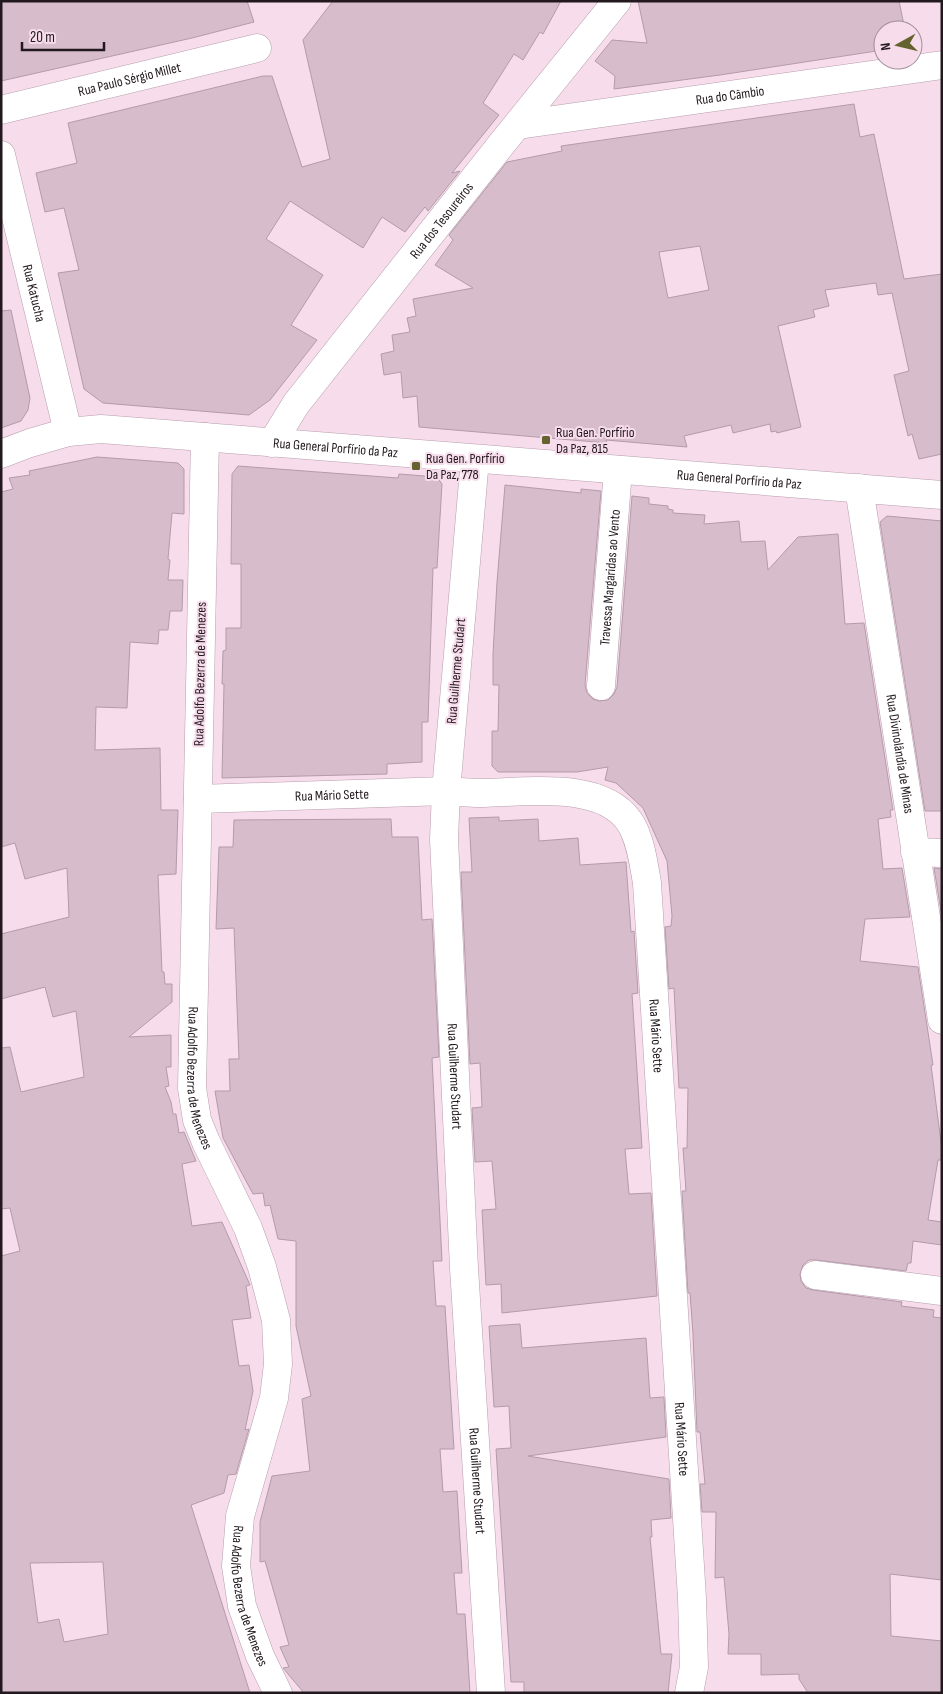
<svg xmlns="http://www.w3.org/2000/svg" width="943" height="1694" font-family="'Sofia Sans Condensed',sans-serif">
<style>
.building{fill:#d7bdcc;stroke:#b49baa;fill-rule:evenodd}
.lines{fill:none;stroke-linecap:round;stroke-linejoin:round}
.minor-casing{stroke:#b79eac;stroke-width:29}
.minor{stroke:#fff;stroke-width:28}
.poi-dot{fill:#64622f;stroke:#f7ddec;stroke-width:2}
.labels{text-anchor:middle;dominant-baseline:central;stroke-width:4;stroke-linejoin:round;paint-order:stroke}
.street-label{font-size:14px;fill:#22191e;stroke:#f7ddec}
.poi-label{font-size:14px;fill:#22191e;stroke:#f7ddec;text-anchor:start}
</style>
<rect width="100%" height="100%" fill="#f7ddec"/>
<path class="building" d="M 1,1 L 247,1 L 254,22 L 192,38 L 1,81 Z
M 333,1 L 561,1 L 543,34 L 540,32 L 523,60 L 514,54 L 483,103 L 499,115 L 452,173 L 460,171 L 428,211 L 425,207 L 405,232 L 382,217 L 363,248 L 290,201 L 266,239 L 323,275 L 291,325 L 317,340 L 270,400 L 249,415 L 103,403 L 84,389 L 58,273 L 79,270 L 64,208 L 45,212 L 36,173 L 77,163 L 68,123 L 263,76 L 272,76 L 302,167 L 330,159 L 303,40 Z
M 638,1 L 899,1 L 905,30 L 883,30 L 883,50 L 720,75 L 614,89 L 615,76 L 595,61 L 612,40 L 647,43 Z
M 854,104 L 860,137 L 874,134 L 904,279 L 942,274 L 942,454 L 919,459 L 912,434 L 908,436 L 894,375 L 909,371 L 892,293 L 878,295 L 876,283 L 825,290 L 829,306 L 813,310 L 815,317 L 778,326 L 801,427 L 777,433 L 776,431 L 771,432 L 770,424 L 733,433 L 731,425 L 684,436 L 687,447 L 606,440 L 607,443 L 419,427 L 417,396 L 403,398 L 401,372 L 384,375 L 381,354 L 394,351 L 392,335 L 410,332 L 407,318 L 416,316 L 413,299 L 473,288 L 435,265 L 453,240 L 449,235 L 507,162 L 562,151 L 561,146 ZM 700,246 L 709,290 L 668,298 L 659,252 Z
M 11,310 L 30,398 L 28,410 L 21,421 L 1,428 L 1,311 Z
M 97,457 L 178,463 L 184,469 L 184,514 L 172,513 L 168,559 L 170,560 L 168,580 L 183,580 L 182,611 L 170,611 L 168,630 L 159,630 L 158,644 L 130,642 L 127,708 L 96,707 L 95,750 L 160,748 L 161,810 L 178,810 L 176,874 L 158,875 L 162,972 L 164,972 L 165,984 L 172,984 L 172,1002 L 129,1037 L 171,1035 L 171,1067 L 166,1067 L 169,1086 L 165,1087 L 171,1102 L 173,1114 L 176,1114 L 179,1133 L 184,1132 L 196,1161 L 182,1164 L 192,1226 L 222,1222 L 250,1285 L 246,1286 L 251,1318 L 232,1320 L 239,1366 L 249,1365 L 253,1391 L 245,1430 L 249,1429 L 236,1474 L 228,1475 L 224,1493 L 191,1505 L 250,1693 L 1,1693 L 1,1256 L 20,1251 L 10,1208 L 1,1209 L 1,1048 L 10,1047 L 21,1092 L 84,1077 L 76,1011 L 53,1017 L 45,987 L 1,999 L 1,934 L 69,917 L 67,868 L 25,879 L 15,843 L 1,847 L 1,492 L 13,489 L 9,478 L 30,475 L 29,471 ZM 103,1562 L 108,1634 L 64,1642 L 59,1619 L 38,1623 L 30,1563 Z
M 238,466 L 398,478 L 399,474 L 437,477 L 442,484 L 437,568 L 433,568 L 428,722 L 422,722 L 422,762 L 387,764 L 387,774 L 222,778 L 224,684 L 222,684 L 223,651 L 226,650 L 226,628 L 241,628 L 241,564 L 231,564 L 232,474 Z
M 505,485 L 581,493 L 581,489 L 601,491 L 585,685 L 587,693 L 593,699 L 599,701 L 608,700 L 614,694 L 617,687 L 632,496 L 649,498 L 649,504 L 668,506 L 668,509 L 673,510 L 673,513 L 705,515 L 704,524 L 739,521 L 741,542 L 765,541 L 768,570 L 798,537 L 838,534 L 845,624 L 864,623 L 893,810 L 890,810 L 891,817 L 878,819 L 883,869 L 902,868 L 910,917 L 865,919 L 860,961 L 918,967 L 933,1065 L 931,1065 L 942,1150 L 942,1160 L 938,1160 L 928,1220 L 942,1222 L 942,1245 L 913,1241 L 911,1263 L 908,1263 L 906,1271 L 816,1260 L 809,1260 L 803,1265 L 800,1274 L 801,1281 L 806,1288 L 813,1290 L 902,1302 L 901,1306 L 934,1310 L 933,1317 L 942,1318 L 942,1580 L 890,1574 L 891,1636 L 942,1641 L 942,1693 L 808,1693 L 799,1679 L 799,1674 L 761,1675 L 761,1654 L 728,1654 L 729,1634 L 724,1577 L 715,1578 L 716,1512 L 702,1512 L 700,1484 L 705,1484 L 700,1432 L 697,1432 L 693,1334 L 690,1293 L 688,1293 L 682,1191 L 686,1191 L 683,1148 L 687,1148 L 688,1088 L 679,1088 L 674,988 L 669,989 L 665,927 L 671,926 L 672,916 L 667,861 L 643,808 L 616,783 L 605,780 L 608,767 L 577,772 L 498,772 L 492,766 L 492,731 L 498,731 L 499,685 L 493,685 L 493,654 L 497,582 Z
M 887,516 L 942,521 L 942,811 L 925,811 L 880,522 Z
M 499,817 L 499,821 L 538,819 L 539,841 L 578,838 L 580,865 L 626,862 L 631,932 L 634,931 L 638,993 L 632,994 L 642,1148 L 625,1149 L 629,1194 L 651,1193 L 657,1296 L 502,1313 L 501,1284 L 486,1285 L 482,1210 L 496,1209 L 492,1161 L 475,1162 L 475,1161 L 472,1108 L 482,1107 L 480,1063 L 470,1064 L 461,872 L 472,872 L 469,818 Z
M 391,819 L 392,837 L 418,837 L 422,920 L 432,919 L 439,1057 L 432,1058 L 442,1261 L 433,1261 L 436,1306 L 445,1306 L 454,1449 L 440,1449 L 443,1492 L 457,1491 L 462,1573 L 454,1573 L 457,1614 L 465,1614 L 470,1693 L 304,1693 L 283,1668 L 289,1667 L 280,1647 L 289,1645 L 265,1561 L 260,1562 L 260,1522 L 272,1476 L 310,1471 L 302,1399 L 311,1396 L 296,1326 L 296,1241 L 278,1239 L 270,1205 L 265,1206 L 263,1193 L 253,1194 L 223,1138 L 215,1091 L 230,1091 L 229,1059 L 239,1059 L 234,928 L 216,929 L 219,847 L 233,847 L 234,820 Z
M 934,868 L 942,869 L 942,917 Z
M 520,1324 L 522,1348 L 646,1338 L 650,1398 L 664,1397 L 666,1437 L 528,1456 L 669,1479 L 671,1518 L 651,1520 L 652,1537 L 650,1537 L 661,1654 L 672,1654 L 668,1693 L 524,1693 L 524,1682 L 511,1682 L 496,1449 L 511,1448 L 509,1406 L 494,1407 L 489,1326 Z"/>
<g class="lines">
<g class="minor-casing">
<g id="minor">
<path id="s1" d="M 1,110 L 257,48"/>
<path id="s2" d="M 518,125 L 942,65"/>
<path id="s3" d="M 1,155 L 68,432"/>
<path id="s4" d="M 205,437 L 192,1088 L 197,1120 L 206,1142 L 248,1228 L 262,1267 L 276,1320 L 278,1364 L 274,1398 L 240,1516 L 236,1566 L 242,1606 L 260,1656 L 278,1693"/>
<path id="s5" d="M 272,443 L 296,404 L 500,146 L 617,1"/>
<path id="s6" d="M 1,454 L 30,443 L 68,432 L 101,429 L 942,495"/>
<path id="s7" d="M 475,459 L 446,791 L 444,839 L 464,1268 L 491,1693"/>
<path id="s8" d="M 859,488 L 942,1020"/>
<path id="s9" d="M 601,686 L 618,470"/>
<path id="s10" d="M 198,799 L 446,791 C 458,792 471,793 484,793 C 526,792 601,781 629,821 C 640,836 644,865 647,883 L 692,1598 L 694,1667 L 689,1693"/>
<path d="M 915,852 L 942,853"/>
<path d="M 815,1275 L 942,1291"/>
</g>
</g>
<use href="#minor" class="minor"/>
</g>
<g class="poi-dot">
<rect x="541" y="435" width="10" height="10" rx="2.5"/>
<rect x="411" y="461" width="10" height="10" rx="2.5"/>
</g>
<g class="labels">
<g class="street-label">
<text stroke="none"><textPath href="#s1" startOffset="132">Rua Paulo Sérgio Millet</textPath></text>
<text stroke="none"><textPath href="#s2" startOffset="214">Rua do Câmbio</textPath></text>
<text stroke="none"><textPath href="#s5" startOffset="280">Rua dos Tesoureiros</textPath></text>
<text stroke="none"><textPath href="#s3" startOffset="142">Rua Katucha</textPath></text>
<text stroke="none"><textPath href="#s6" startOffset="339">Rua General Porfírio da Paz</textPath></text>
<text stroke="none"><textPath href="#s6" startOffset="744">Rua General Porfírio da Paz</textPath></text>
<text stroke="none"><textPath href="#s9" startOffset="109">Travessa Margaridas ao Vento</textPath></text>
<text transform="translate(456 671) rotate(-85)">Rua Guilherme Studart</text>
<text transform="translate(200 674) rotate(-89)">Rua Adolfo Bezerra de Menezes</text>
<text stroke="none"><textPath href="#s8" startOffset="269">Rua Divinolândia de Minas</textPath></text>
<text stroke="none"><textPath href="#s10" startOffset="134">Rua Mário Sette</textPath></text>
<text stroke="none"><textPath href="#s10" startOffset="658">Rua Mário Sette</textPath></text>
<text stroke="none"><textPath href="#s7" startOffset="619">Rua Guilherme Studart</textPath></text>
<text stroke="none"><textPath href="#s4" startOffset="642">Rua Adolfo Bezerra de Menezes</textPath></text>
<text stroke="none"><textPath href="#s10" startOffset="1062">Rua Mário Sette</textPath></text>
<text stroke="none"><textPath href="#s7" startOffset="1024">Rua Guilherme Studart</textPath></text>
<text stroke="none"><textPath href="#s4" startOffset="1182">Rua Adolfo Bezerra de Menezes</textPath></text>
</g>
<g class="poi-label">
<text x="556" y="432">Rua Gen. Porfírio<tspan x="556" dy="16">Da Paz, 815</tspan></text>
<text x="426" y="458">Rua Gen. Porfírio<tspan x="426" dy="16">Da Paz, 778</tspan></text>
</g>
</g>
<rect width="943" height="1694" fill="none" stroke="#22191e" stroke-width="5"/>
<g transform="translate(898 45) rotate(262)"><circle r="24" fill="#f7ddec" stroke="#a28f9a"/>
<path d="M0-4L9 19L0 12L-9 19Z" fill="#64622f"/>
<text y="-8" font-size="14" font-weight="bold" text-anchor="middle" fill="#22191e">N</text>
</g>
<path d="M22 42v8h82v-8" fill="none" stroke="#22191e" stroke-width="2.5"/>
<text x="30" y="42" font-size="15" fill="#22191e" stroke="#f7ddec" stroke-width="4" paint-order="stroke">20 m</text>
</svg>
